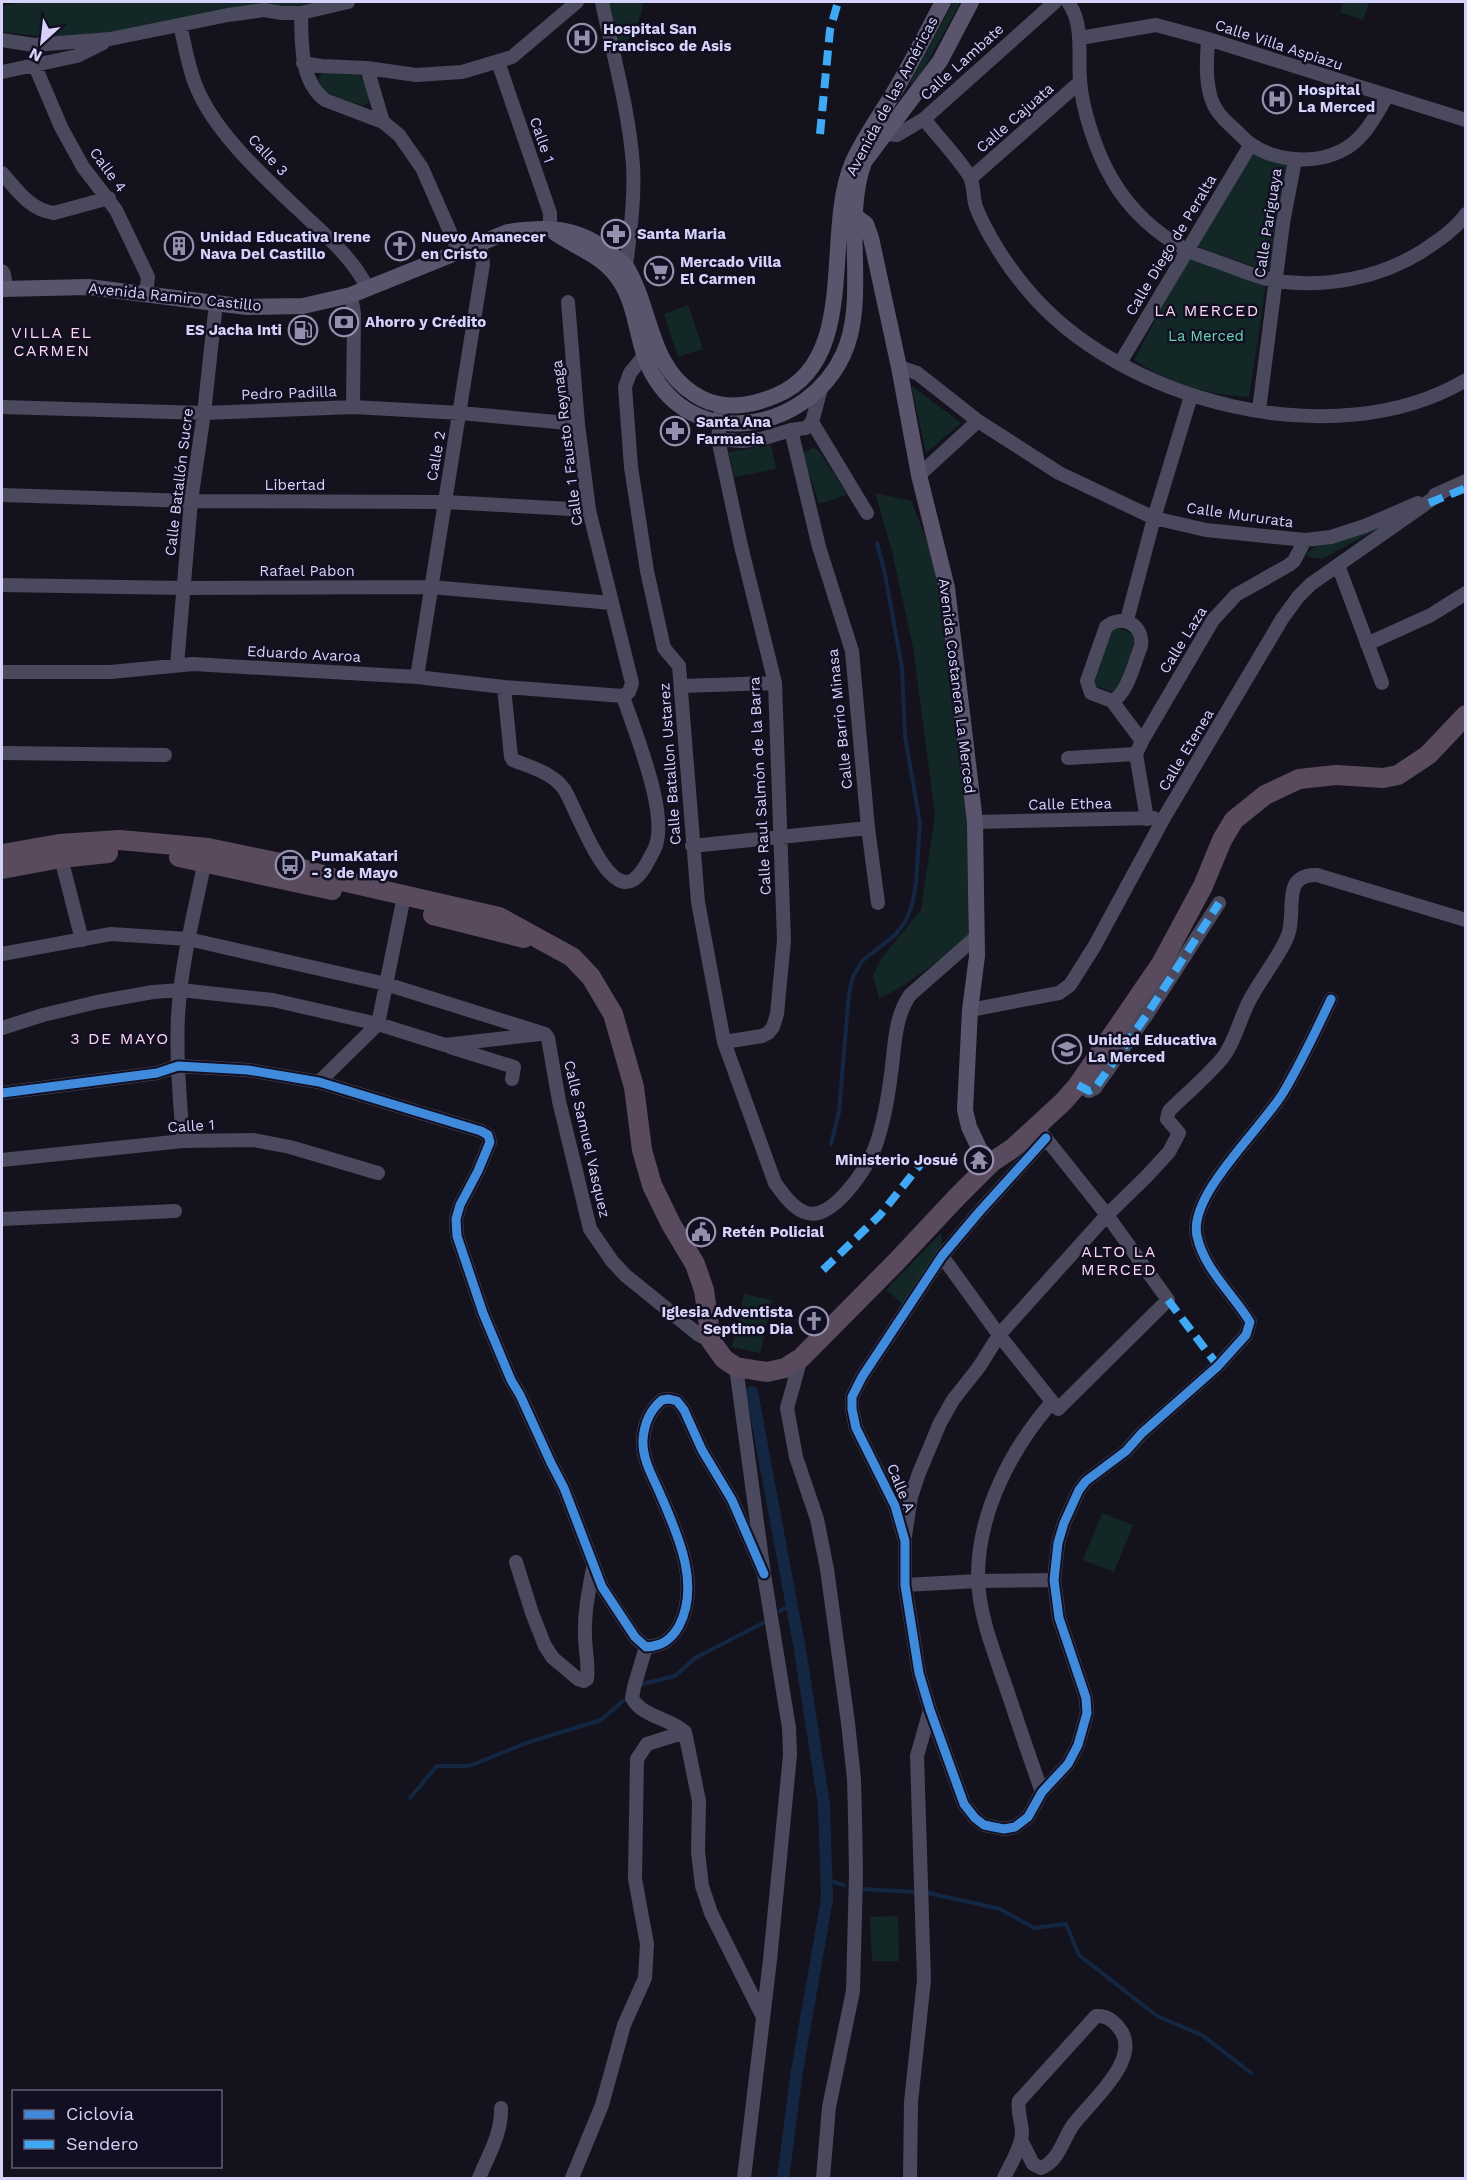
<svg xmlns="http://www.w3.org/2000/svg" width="1467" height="2180" font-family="'Work Sans',sans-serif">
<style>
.green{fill:#132727}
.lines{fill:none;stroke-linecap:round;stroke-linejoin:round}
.stream{stroke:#142742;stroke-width:4}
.canal{stroke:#142742;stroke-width:12}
.minor{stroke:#4a495d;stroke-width:14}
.major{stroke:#5b546d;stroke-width:16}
.highway{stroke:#5a4a5e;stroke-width:20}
.quiet{stroke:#3fa9f5;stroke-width:8;stroke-dasharray:15 8;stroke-linecap:butt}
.cycleway-casing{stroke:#110f21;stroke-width:13}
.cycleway{stroke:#408adc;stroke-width:9}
.labels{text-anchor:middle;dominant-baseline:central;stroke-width:5;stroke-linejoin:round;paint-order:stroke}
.poi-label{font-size:15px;font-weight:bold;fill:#d6d3fb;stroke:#110f21;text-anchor:start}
.street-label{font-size:15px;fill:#d6d3fb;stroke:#110f21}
.park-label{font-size:15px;fill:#66d4b4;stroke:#110f21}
.neighbourhood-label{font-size:16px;letter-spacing:1.5px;fill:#fbd5ef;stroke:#110f21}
</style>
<rect width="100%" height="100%" fill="#14131d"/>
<path class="green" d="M 25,2 L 320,2 L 73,40 L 2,32 L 2,6 Z
M 609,2 L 644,2 C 640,17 635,39 619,46 Z
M 953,2 L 958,2 L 959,5 L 915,85 L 912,86 L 910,82 Z
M 1343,2 L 1369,2 L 1363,20 L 1340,12 Z
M 322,73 L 359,75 L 364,80 L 369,98 L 368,103 L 363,106 L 325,92 L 318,79 Z
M 1253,153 L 1287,165 L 1269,272 L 1196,246 Z
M 1190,255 L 1266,285 L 1249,397 C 1208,395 1168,383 1134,360 Z
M 688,305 L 703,349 L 678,357 L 664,314 Z
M 911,385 L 961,423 L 926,453 Z
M 771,445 L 776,469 L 734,477 L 729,452 Z
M 812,448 L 817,449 L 821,454 L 847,495 L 819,504 L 803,453 Z
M 875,493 L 911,501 L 936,562 L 969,815 L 968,935 C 940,960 913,982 879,999 L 873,975 L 881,959 L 921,910 L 935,814 L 913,647 L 892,551 Z
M 1392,521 L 1322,559 L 1308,557 L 1306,554 L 1316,546 L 1333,542 Z
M 1115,627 L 1132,633 L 1135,640 L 1118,689 L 1113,692 L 1096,686 L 1094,680 L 1109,632 Z
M 941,1233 L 942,1248 L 903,1304 L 886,1290 Z
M 744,1294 L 772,1300 L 760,1353 L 732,1347 Z
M 1102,1513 L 1133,1525 L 1114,1572 L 1083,1560 Z
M 898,1916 L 899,1961 L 872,1961 L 870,1917 Z"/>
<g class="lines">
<path class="stream" d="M 831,1144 L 839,1112 L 849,993 L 853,977 L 862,961 L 895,935 L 905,922 L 912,905 L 916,883 L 920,823 L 905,736 L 902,668 L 885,574 L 877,543
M 780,1611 L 791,1604
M 642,1684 L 675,1676 L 695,1658 L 763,1623
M 410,1798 L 437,1766 L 469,1766 L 529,1742 L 601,1720 L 623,1701
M 827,1880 L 844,1885
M 862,1889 L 917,1892
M 924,1892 L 1000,1909 L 1034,1928 L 1066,1924 L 1079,1955 L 1157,2016 L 1202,2035 L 1251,2073"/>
<path class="canal" d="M 752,1392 L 800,1650 L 824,1805 L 827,1899 L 797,2071 L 783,2178"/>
<path class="minor" d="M 602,2 C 613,55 629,110 633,165 C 635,199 630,233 626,266
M 1068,2 C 1084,24 1078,54 1080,80 C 1082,110 1097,154 1112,179 C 1128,208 1157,235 1187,250 C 1197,255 1210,259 1221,263 C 1238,269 1258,278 1277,281 C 1326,288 1379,278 1421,252 C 1436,242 1455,230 1466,214
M 301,13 C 302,42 299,80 325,100 L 383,122
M 180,25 C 185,45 188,67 196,86 C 214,132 265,178 301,212 C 325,235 352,257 367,287
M 1080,38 L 1156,25 L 1208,39 L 1466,120
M 1208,39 C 1207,58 1205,79 1211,98 C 1214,109 1224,120 1232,127 C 1238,132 1243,138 1249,143 C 1274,161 1313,165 1341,151 C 1363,141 1375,117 1387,96
M 2,40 L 34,45 L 110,39 L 228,15 L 264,10 L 282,13 L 301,13 L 348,2
M 498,62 L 550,213 L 550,230
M 303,63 L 321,66 L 367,68 L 416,75 L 462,72 L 512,57 L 577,2
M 35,66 L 61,127 L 83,167 L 116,210 L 148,277 L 146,294
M 367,68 L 383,122 L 399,135 L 422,168 L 459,252
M 2,72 L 77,56 L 103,43
M 924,119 C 933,131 968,169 971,180 C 974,188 973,198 976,207 C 986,233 1008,267 1026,288 C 1119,402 1335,458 1466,380
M 885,134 L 897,135 L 924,119 L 1055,2
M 2,173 C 17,190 30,210 54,213 L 109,198
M 971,178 L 1080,82
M 2,271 L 4,274 L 6,288
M 351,295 L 354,314 L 353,407
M 652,353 L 644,356 L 630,373 L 625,387 L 631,467 L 647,571 L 664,648 L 679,666 L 698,902 L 724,1042 L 775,1183 C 783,1194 792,1207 804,1212 C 830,1224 866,1170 874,1150 C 883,1127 888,1098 891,1074 C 895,1046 894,1018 910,995 L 976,937
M 1120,363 L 1251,144
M 899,367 L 917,373 L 978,421 L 1059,473 L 1154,518 L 1206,530 L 1305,540 L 1331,537 L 1365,526 L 1418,503
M 2,407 L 204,413 L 353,407 L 461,413 L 578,424
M 1259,410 L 1283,223 L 1295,160
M 721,412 L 718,439 L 741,546 L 775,683 L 784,940 L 777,1014 L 773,1027 L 768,1033 L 762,1036 L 724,1042
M 812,422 L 867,513
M 791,430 L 819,547 L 852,651 L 868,828 L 878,903
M 718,439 L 741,441 L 761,439 L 791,430 L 806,428 L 812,422 L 822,385
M 919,475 L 978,421
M 2,495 L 191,501 L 445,502 L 589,510
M 1435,495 L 1466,481
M 1338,565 L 1382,683
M 2,585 L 183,588 L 431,587 L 611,603
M 1127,620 L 1154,518 L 1191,396
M 1367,644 L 1431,615 L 1466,593
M 177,665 L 191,501 L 204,413 L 216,303
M 2,672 L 111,672 L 193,664 L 417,677 L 504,687 L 623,696 L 629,692 L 632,683 L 589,510 L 578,424 L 568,302
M 417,677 L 483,264 L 480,242
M 682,686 L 775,683
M 504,687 L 511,757 L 513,760 C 530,767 553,773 564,789 C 576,807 605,896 633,880 C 643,874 649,859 654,850 C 671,817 634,731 623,696
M 1112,701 C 1127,696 1135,660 1141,646 C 1144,625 1122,613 1106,627 L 1087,681 L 1091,693 L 1112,701 L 1142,741
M 2,753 L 165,755
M 1068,758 L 1136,754
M 1147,819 L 1136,754 L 1142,741 L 1213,620 L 1236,595 L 1289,565 L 1294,561 L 1305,540
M 975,822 L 1154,818
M 692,846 L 868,828
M 61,858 L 82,940
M 2,954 L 111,934 L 188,939 L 386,984 L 545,1034
M 970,1010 L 1059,993 L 1070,985 L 1094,947 L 1165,816 L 1282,619 L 1298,597 L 1311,584 L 1441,493
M 2,1028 L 43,1015 L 97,1002 L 153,992 L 180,990 L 273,1000 L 378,1024 L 445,1045 L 540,1034
M 545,1034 L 548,1038 L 559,1101 L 590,1229 L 612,1261 L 625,1275 L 699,1335 L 711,1341
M 450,1047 L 514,1067 L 512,1079
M 319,1082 L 378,1024 L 402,906
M 1078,1085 L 1089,1091 L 1095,1088 L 1146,1016 L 1219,903
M 2,1093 L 157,1073 L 178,1066 L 248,1070 L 319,1082 L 481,1131 L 488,1135 L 490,1142 L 478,1171 L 460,1205 L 456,1219 L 457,1236 L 483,1313 L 511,1380 L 520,1395 L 551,1463 L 564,1488 L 602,1587 L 635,1637 L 646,1647 C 662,1646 671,1640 679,1626 C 702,1582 675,1529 658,1489 C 651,1474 642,1457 643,1440 C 644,1425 650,1410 662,1400 L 669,1399 L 677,1401 L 684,1410 L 702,1450 L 732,1500 L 764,1574
M 1046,1138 L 980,1211 L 942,1256 L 862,1377 L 852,1397 L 852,1409 L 856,1428 L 895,1506 L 905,1541 L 905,1585 L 919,1673 L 930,1710 L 964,1804 L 975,1818 L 984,1825 L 1004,1829 L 1015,1827 L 1028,1817 L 1042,1792 L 1068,1764 L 1078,1745 L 1087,1713 L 1086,1698 L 1059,1618 L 1054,1580 L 1058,1543 L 1064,1523 L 1079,1490 L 1086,1481 L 1126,1451 L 1142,1433 L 1218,1366 L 1246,1335 L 1250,1322 C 1233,1294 1204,1269 1197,1236 C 1188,1195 1262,1128 1283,1093 C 1301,1063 1316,1031 1331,999
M 183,1141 C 180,1100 176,1058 178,1016 C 181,964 194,913 205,861
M 2,1160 L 183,1141 L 254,1140 L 290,1147 L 378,1173
M 2,1219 L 175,1211
M 942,1256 L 999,1335 L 1058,1409 L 1168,1300 L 1107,1215 L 1040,1131
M 801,1358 L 787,1408 L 796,1457 L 817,1519 L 827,1569 L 848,1723 L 854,1779 L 855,1817 L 856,1873 L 853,1991 L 829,2107 L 823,2178
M 736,1367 L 764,1574 L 789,1728 L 790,1755 L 770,1960 L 744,2178
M 905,1536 L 911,1497 L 919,1473 L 940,1423 L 953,1400 L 979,1367 L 999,1335 L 1107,1215 L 1146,1177 L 1169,1152 L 1179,1133 L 1167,1119 L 1169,1111 C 1185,1095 1211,1073 1224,1056 C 1237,1038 1241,1013 1253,994 C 1262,978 1283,950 1288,935 C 1297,911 1280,874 1317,875 L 1466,920
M 516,1562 L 532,1613 L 545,1646 L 553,1658 L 578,1679 L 584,1681 L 587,1679 C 589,1664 585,1650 585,1635 C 584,1613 589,1590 593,1568
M 905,1585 L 978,1581 L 1054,1580
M 646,1647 L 634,1687 L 632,1698 C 642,1717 670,1718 685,1732 L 699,1801 L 698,1852 L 702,1886 L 711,1913 L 763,2017
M 1042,1792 C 1030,1759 1019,1726 1008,1693 C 996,1657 979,1617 978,1579 C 977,1514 1011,1449 1052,1402
M 479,2178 C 488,2156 502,2133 501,2108
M 572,2178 L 602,2105 L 624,2025 L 645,1978 L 647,1944 L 635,1879 L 637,1759 L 647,1744 L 685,1732
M 910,2178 L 911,2102 L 924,1980 L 917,1756 L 930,1710
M 1004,2178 C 1010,2165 1021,2148 1022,2134 C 1022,2122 1017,2112 1019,2101 L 1096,2016 C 1106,2015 1113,2020 1119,2028 C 1144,2058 1090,2102 1073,2125 C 1063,2139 1059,2161 1041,2168 L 1033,2164 L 1021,2140"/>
<path class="major" d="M 855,216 L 866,224 L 871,238 L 899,367 L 919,475 L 947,588 L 975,822 L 977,956 L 970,1010 L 965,1110 L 969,1127 L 980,1150 L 992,1162
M 555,233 C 577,248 604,256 620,281 C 639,310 636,349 655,378 C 701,453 809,428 843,355 C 869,300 842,222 864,162 L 940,61 L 971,2
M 2,289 L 88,287 L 247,307 L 303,306 L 351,295 L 508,232 C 548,226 578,227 610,253 C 616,258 623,262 627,268 C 652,310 649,366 694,394 C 703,400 713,404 724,405 C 743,407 759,403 777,395 C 860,360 823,233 852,164 C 864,136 885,109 900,82 C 915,56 929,28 943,2"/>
<path class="highway" d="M 2,854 L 59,844 L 120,840 L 208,848 L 290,865 L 342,881 L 499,917 L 572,957 L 591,977 L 613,1014 L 634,1087 L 642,1150 L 652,1185 L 671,1224 L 695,1264 L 704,1290 L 711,1341 L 724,1359 L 736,1367 L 767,1372 L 785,1368 L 801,1358 L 897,1261 L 956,1198 L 992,1162 L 1013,1148 L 1063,1102 L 1078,1085 L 1161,964 L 1203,886 L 1222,840 L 1234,820 L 1265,795 L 1299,779 L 1336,775 L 1383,778 L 1398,775 L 1428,755 L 1466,715
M 179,857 L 332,890
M 2,869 L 61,858 L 108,853
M 433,915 L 524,938"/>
<path class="quiet" d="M 820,134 L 830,30 L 838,2
M 1429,503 L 1466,488
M 1078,1085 L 1089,1091 L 1095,1088 L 1146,1016 L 1219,903
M 823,1270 L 880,1215 L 920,1165
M 1168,1300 L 1218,1366"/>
<g class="cycleway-casing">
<path id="cycleway" d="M 2,1093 L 157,1073 L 178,1066 L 248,1070 L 319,1082 L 481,1131 L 488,1135 L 490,1142 L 478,1171 L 460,1205 L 456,1219 L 457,1236 L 483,1313 L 511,1380 L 520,1395 L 551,1463 L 564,1488 L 602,1587 L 635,1637 L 646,1647 C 662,1646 671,1640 679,1626 C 702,1582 675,1529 658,1489 C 651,1474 642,1457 643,1440 C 644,1425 650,1410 662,1400 L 669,1399 L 677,1401 L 684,1410 L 702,1450 L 732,1500 L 764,1574
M 1046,1138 L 980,1211 L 942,1256 L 862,1377 L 852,1397 L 852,1409 L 856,1428 L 895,1506 L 905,1541 L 905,1585 L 919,1673 L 930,1710 L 964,1804 L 975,1818 L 984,1825 L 1004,1829 L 1015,1827 L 1028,1817 L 1042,1792 L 1068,1764 L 1078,1745 L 1087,1713 L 1086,1698 L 1059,1618 L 1054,1580 L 1058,1543 L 1064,1523 L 1079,1490 L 1086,1481 L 1126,1451 L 1142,1433 L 1218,1366 L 1246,1335 L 1250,1322 C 1233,1294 1204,1269 1197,1236 C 1188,1195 1262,1128 1283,1093 C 1301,1063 1316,1031 1331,999"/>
</g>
<use href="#cycleway" class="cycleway"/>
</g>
<defs>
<g id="hospital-ring" transform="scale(1.5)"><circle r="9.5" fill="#110f21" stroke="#9290ad" stroke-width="1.5"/><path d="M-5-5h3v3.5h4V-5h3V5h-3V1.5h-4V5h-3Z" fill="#9290ad"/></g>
<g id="pharmacy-ring" transform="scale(1.5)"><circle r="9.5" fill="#110f21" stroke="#9290ad" stroke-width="1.5"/><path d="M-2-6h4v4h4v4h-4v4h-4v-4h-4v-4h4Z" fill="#9290ad"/></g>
<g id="building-ring" transform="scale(1.5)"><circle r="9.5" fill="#110f21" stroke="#9290ad" stroke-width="1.5"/><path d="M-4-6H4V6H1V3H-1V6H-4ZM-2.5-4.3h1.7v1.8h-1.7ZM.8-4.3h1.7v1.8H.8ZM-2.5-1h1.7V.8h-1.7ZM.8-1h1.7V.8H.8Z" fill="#9290ad"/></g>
<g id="church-ring" transform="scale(1.5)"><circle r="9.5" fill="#110f21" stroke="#9290ad" stroke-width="1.5"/><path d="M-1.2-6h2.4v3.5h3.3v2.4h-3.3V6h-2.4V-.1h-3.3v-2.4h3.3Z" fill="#9290ad"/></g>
<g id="supermarket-ring" transform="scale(1.5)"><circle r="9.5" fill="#110f21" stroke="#9290ad" stroke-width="1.5"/><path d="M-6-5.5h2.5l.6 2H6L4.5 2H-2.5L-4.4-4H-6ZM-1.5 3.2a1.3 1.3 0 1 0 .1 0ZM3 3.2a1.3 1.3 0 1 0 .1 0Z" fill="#9290ad"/></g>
<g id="bank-ring" transform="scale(1.5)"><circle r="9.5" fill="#110f21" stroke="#9290ad" stroke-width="1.5"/><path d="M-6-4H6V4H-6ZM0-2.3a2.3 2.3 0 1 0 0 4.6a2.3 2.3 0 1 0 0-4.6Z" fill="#9290ad"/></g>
<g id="fuel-ring" transform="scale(1.5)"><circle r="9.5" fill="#110f21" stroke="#9290ad" stroke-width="1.5"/><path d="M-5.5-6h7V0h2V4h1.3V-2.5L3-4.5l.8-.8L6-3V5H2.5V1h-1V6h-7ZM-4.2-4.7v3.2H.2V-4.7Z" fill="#9290ad"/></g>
<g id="bus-ring" transform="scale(1.5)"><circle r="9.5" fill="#110f21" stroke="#9290ad" stroke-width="1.5"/><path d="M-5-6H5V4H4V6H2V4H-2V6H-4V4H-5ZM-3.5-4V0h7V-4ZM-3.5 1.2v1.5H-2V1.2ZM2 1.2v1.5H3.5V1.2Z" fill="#9290ad"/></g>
<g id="school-ring" transform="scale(1.5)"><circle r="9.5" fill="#110f21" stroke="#9290ad" stroke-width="1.5"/><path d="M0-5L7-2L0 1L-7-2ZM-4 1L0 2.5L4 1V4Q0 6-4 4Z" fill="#9290ad"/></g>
<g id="temple-ring" transform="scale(1.5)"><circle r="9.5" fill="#110f21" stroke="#9290ad" stroke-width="1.5"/><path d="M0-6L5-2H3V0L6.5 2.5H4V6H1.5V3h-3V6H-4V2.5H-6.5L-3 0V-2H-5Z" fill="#9290ad"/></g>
<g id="civic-ring" transform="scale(1.5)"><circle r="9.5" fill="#110f21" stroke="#9290ad" stroke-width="1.5"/><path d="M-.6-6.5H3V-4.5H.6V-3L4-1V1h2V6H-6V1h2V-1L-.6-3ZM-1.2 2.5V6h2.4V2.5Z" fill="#9290ad"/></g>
</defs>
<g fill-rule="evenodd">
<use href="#hospital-ring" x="582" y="38"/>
<use href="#hospital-ring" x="1277" y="99"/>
<use href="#pharmacy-ring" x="616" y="234"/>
<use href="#building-ring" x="179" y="246"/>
<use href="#church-ring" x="400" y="246"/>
<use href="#supermarket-ring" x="659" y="271"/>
<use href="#bank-ring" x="344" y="322"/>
<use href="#fuel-ring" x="303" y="330"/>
<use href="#pharmacy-ring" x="675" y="431"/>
<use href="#bus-ring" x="290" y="865"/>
<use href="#school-ring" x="1067" y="1049"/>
<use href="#temple-ring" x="979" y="1160"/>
<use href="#civic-ring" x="701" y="1232"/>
<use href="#church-ring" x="814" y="1321"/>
</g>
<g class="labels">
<g class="poi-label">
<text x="603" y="29">Hospital San<tspan x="603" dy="17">Francisco de Asis</tspan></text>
<text x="1298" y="90">Hospital<tspan x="1298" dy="17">La Merced</tspan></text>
<text x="637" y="234">Santa Maria</text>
<text x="200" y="237">Unidad Educativa Irene<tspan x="200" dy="17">Nava Del Castillo</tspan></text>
<text x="421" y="237">Nuevo Amanecer<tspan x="421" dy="17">en Cristo</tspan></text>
<text x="680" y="262">Mercado Villa<tspan x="680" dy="17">El Carmen</tspan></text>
<text x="365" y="322">Ahorro y Crédito</text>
<text x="282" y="330" text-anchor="end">ES Jacha Inti</text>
<text x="696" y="422">Santa Ana<tspan x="696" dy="17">Farmacia</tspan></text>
<text x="311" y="856">PumaKatari<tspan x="311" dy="17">- 3 de Mayo</tspan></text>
<text x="1088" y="1040">Unidad Educativa<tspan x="1088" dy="17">La Merced</tspan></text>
<text x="958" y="1160" text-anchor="end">Ministerio Josué</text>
<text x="722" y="1232">Retén Policial</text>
<text x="793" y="1312" text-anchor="end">Iglesia Adventista<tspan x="793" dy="17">Septimo Dia</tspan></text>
</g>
<g class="street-label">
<text transform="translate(1279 45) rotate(18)">Calle Villa Aspiazu</text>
<text transform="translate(962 62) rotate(-42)">Calle Lambate</text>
<text transform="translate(892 96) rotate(-62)">Avenida de las Américas</text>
<text transform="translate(1015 118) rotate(-41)">Calle Cajuata</text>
<text transform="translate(542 140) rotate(71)">Calle 1</text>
<text transform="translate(268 155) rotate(47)">Calle 3</text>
<text transform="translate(108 170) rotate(54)">Calle 4</text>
<text transform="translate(1268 223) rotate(-81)">Calle Pariguaya</text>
<text transform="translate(1171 245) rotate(-59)">Calle Diego de Peralta</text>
<text transform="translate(175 297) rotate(6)">Avenida Ramiro Castillo</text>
<text transform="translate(289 393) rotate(-2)">Pedro Padilla</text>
<text transform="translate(567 443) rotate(-97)">Calle 1 Fausto Reynaga</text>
<text transform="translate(436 456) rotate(-80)">Calle 2</text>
<text transform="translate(179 482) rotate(-83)">Calle Batallón Sucre</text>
<text x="295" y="485">Libertad</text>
<text transform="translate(1240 515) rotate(8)">Calle Mururata</text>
<text x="307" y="571">Rafael Pabon</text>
<text transform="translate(1183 640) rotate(-58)">Calle Laza</text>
<text transform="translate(304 654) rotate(3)">Eduardo Avaroa</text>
<text transform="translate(957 686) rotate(83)">Avenida Costanera La Merced</text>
<text transform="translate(840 719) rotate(-96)">Calle Barrio Minasa</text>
<text transform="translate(1186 750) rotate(-59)">Calle Etenea</text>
<text transform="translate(670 764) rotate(-94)">Calle Batallon Ustarez</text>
<text transform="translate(760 786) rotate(-93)">Calle Raul Salmón de la Barra</text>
<text transform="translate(1070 804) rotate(-1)">Calle Ethea</text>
<text transform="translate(191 1126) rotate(-3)">Calle 1</text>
<text transform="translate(587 1139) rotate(77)">Calle Samuel Vasquez</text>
<text transform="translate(901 1488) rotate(68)">Calle A</text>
</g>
<g class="park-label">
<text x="1206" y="336">La Merced</text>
</g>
<g class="neighbourhood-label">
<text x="1207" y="310">LA MERCED</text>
<text x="52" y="332">VILLA EL<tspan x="52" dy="18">CARMEN</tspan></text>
<text x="120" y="1038">3 DE MAYO</text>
<text x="1119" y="1251">ALTO LA<tspan x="1119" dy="18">MERCED</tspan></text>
</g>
</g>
<rect width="1467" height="2180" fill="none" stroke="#d6d3fb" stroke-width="6"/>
<rect x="12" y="2090" width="210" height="78" fill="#110f21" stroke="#605d78" stroke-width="1.5"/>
<rect x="24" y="2110" width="30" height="9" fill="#408adc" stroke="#605d78" stroke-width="1.5"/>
<text x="66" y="2120" font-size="18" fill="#d6d3fb">Ciclovía</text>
<rect x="24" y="2140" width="30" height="9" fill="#3fa9f5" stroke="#605d78" stroke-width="1.5"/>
<text x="66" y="2150" font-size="18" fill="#d6d3fb">Sendero</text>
<g transform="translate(42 42) rotate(207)" stroke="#110f21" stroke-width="4.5" paint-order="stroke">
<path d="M0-4.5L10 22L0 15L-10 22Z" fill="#d6d3fb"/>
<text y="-9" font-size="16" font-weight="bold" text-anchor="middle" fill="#d6d3fb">N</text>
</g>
</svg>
